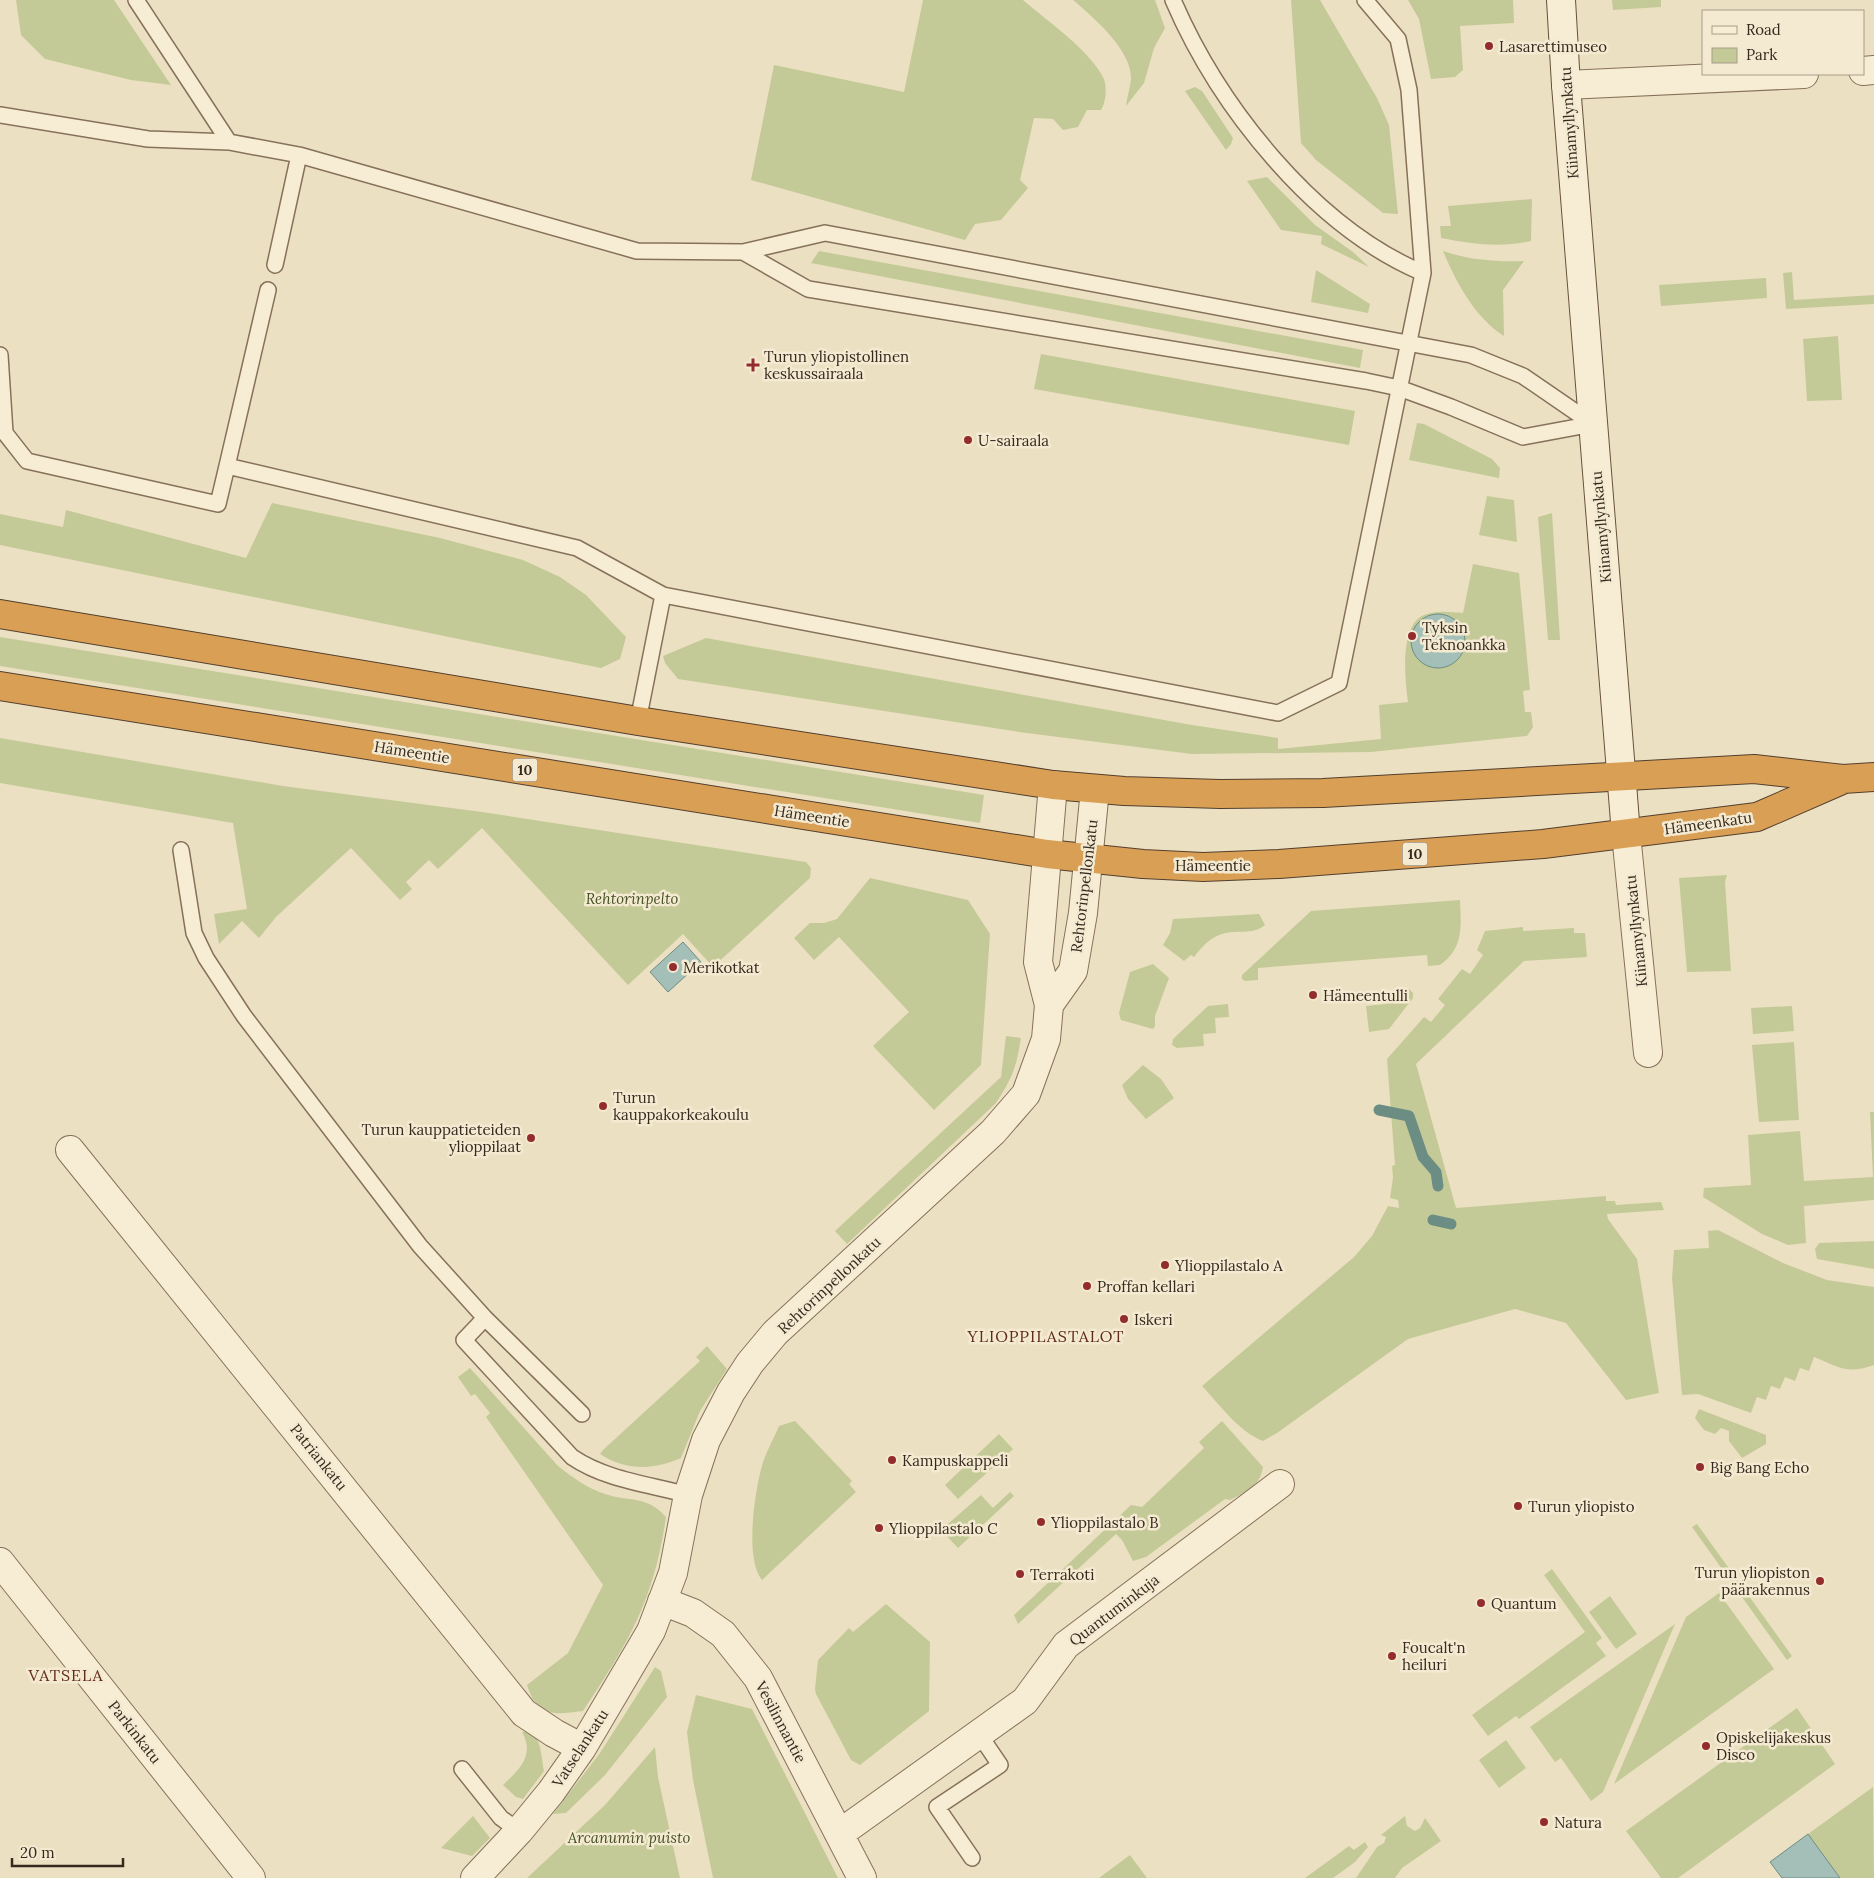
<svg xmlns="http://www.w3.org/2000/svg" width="1874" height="1878" font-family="Lora,serif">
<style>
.green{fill:#c4ca97}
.water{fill:#a4bfb7;stroke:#6c8d84}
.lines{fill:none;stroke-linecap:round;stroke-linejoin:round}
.stream{stroke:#6c8d84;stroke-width:11}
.lane-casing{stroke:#86715a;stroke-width:18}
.street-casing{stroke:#86715a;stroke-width:30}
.secondary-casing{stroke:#67523d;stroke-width:30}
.highway-casing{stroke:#533f2e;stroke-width:30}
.lane{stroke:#f7edd5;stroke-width:15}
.street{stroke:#f7edd5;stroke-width:28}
.secondary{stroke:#f7edd5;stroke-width:28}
.highway{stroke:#d99f55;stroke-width:28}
.poi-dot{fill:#922c2d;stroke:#f4ead1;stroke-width:2}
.labels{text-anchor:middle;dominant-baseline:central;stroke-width:5;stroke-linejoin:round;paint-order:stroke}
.shield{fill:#f4ead1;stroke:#6f6354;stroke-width:1}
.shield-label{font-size:14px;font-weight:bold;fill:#36291e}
.poi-label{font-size:15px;fill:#36291e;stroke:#f4ead1;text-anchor:start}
.street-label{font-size:15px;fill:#36291e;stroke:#f4ead1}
.park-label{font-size:15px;font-style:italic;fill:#465225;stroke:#f4ead1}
.neighbourhood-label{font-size:16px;letter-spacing:1px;fill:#612c1e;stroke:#f4ead1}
</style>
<rect width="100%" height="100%" fill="#ece0c2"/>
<path class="green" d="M 16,0 L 114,0 L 171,85 L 131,80 L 45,59 L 21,35 Z
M 923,0 L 1023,0 C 1047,21 1090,50 1104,79 C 1107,88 1106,102 1101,110 L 1087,110 L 1078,127 L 1063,130 L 1053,119 L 1034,118 L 1020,180 L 1028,188 L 1001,220 L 975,224 L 965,240 L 751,180 L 774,65 L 904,92 Z
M 1073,0 L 1155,0 L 1165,28 L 1154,48 L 1144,83 L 1126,106 C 1127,97 1130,88 1131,79 C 1132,50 1093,17 1073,0 Z
M 1291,0 L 1320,0 L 1377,98 L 1389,125 L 1398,214 L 1383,213 L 1316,160 L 1301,143 Z
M 1408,0 L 1513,0 L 1514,23 L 1460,26 L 1463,70 L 1455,77 L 1431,79 L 1419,19 Z
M 1612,0 L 1661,0 L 1661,7 L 1613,10 Z
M 1195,87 L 1202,91 L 1233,138 L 1231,144 L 1226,150 L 1185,91 Z
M 1267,177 L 1315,225 L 1353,252 L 1369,267 L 1321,244 L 1322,236 L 1281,230 L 1247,181 Z
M 1532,199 L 1531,241 C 1500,248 1472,244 1441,238 L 1440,226 L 1451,226 L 1448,206 Z
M 819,251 L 1363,350 L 1360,368 L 811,263 Z
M 1443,251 C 1470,260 1495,262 1524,261 L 1503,290 L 1504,336 C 1475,318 1456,282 1443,251 Z
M 1316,270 L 1370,304 L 1368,313 L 1311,302 Z
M 1792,272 L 1794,300 L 1874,295 L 1874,304 L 1786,309 L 1783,273 Z
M 1766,278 L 1767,298 L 1661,306 L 1659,285 Z
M 1838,336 L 1842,400 L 1807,401 L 1803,339 Z
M 1041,354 L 1355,411 L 1349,445 L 1034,389 Z
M 1417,423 L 1424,424 L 1492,459 L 1500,468 L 1499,478 L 1409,460 Z
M 1487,496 L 1514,500 L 1517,542 L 1479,535 Z
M 272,503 L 440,538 L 523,560 L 560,577 L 586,595 L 626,637 L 620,659 L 601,668 L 0,545 L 0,514 L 63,527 L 66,510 L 246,558 Z
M 1552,513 L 1560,640 L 1548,640 L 1538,517 Z
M 1473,564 L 1519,573 L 1530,690 L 1523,691 L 1525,712 L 1531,712 L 1533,727 L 1527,736 L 1371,752 L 1192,754 L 1019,732 L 678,679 L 665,663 L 663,656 L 706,638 L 1192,725 L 1278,738 L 1278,749 L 1381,739 L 1379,705 L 1408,702 C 1405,680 1399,625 1424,615 C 1437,610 1450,612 1463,613 Z
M 0,637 L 984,795 L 980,823 L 0,666 Z
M 0,738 L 283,786 L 482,812 L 806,862 L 811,868 L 810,878 L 713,967 L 683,934 L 628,985 L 482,828 L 438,869 L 429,860 L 406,882 L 412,889 L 400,900 L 351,848 L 276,917 L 259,938 L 242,921 L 219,944 L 214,914 L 247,909 L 233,823 L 0,783 Z
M 1727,875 L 1725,882 L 1731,971 L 1687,972 L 1679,878 Z
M 870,878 L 968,900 L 990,934 L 981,1065 L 934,1110 L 873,1046 L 909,1012 L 839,937 L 814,960 L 794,938 L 810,923 L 824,923 L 837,919 Z
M 1460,900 C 1461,926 1464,948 1440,965 L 1428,966 L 1427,955 L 1258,968 L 1258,980 L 1245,981 L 1242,979 L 1242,975 L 1311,911 Z
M 1259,914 L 1265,925 C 1252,936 1237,929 1222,934 C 1209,938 1202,947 1194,957 L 1191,955 L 1184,961 L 1163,945 L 1170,933 L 1173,919 Z
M 1523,927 L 1523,931 L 1574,928 L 1574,933 L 1585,933 L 1587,957 L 1524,961 L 1416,1064 L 1456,1208 L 1606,1196 L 1606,1201 L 1615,1201 L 1616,1205 L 1661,1202 L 1664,1210 L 1607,1214 L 1608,1219 L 1637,1259 L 1659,1393 L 1626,1400 L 1566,1323 L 1515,1309 L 1408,1339 L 1277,1433 L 1263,1441 C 1238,1431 1221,1406 1202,1386 L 1354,1257 L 1372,1236 L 1388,1206 L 1399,1208 L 1398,1200 L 1390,1198 L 1393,1178 L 1392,1166 L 1395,1165 L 1387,1059 L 1424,1017 L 1431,1022 L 1445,1005 L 1438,999 L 1462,969 L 1470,974 L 1483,955 L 1477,950 L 1485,931 Z
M 1153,964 L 1169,978 L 1155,1016 L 1155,1026 L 1153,1029 L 1121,1020 L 1119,1013 L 1130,972 Z
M 1409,989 L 1413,993 L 1413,998 L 1389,1029 L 1369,1032 L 1366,1006 L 1394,1003 L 1394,991 Z
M 1228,1004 L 1229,1017 L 1215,1018 L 1216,1033 L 1203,1034 L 1204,1046 L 1177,1048 L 1172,1045 L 1173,1039 L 1208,1006 Z
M 1792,1006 L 1794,1031 L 1753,1034 L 1751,1008 Z
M 1006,1036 L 1021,1038 C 1016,1068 1013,1077 996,1103 L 847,1244 L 835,1231 L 1001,1077 Z
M 1794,1042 L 1799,1120 L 1759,1122 L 1752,1045 Z
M 1143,1065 L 1161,1079 L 1174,1098 L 1146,1119 L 1128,1099 L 1122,1085 Z
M 1870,1112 L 1874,1112 L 1874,1200 L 1804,1206 L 1806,1243 L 1788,1245 L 1762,1234 L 1703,1197 L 1704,1188 L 1751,1185 L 1748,1135 L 1800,1131 L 1804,1181 L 1873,1177 Z
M 1718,1230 L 1783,1263 L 1827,1280 L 1874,1287 L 1874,1365 C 1847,1375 1839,1367 1814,1357 L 1809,1371 L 1800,1368 L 1795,1381 L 1785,1377 L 1780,1389 L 1771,1386 L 1766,1400 L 1757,1397 L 1751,1413 L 1698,1394 L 1682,1395 L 1672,1278 L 1674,1250 L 1709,1248 L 1708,1231 Z
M 1874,1241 L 1874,1269 L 1817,1259 L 1815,1249 L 1819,1243 Z
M 707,1346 L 727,1369 L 700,1411 L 681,1458 C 655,1470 625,1471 600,1454 L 604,1449 L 700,1361 L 696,1357 Z
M 470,1368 L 558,1466 C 572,1477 587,1488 605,1494 C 629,1502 647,1495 666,1517 C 654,1600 629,1642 583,1711 C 554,1715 537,1717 527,1685 L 568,1653 L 603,1585 L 486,1417 L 490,1413 L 475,1394 L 471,1396 L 458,1377 Z
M 1699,1409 L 1761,1433 L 1766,1435 L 1766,1444 L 1742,1458 L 1729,1441 L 1729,1431 L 1721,1428 L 1715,1434 L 1704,1430 L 1695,1418 Z
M 795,1421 L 852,1481 L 849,1484 L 856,1492 L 762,1580 C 744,1558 755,1489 763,1462 C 767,1450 774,1438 779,1426 Z
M 1222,1421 L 1263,1467 C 1260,1486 1247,1492 1230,1500 L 1225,1499 L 1146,1557 L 1133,1561 L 1122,1540 L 1116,1534 L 1018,1624 L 1014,1615 L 1131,1505 L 1142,1507 L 1204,1448 L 1199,1442 Z
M 999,1434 L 1013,1449 L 958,1499 L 945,1485 Z
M 1010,1492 L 1014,1496 L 958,1548 L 941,1530 L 981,1495 L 993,1508 Z
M 1697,1524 L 1792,1656 L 1787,1660 L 1692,1527 Z
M 1552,1569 L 1602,1638 L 1596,1643 L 1606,1656 L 1519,1719 L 1516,1716 L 1488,1736 L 1472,1715 L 1585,1632 L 1544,1575 Z
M 1719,1593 L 1774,1669 L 1614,1784 L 1686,1617 Z
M 1610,1596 L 1637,1634 L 1616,1649 L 1589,1612 Z
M 886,1604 L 930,1642 L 929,1711 L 860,1765 L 851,1760 L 816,1694 L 815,1689 L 818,1660 L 849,1628 L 853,1632 Z
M 1675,1624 L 1603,1792 L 1591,1801 L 1561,1758 L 1555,1762 L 1530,1727 Z
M 655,1667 L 661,1671 L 667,1697 L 605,1775 L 566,1813 L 553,1814 L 600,1753 Z
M 696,1695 L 752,1709 L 838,1878 L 713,1878 L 693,1780 L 687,1732 Z
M 1797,1708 L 1835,1764 L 1678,1878 L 1661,1878 L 1626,1831 Z
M 529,1731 C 542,1739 541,1756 544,1771 L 523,1799 L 516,1797 L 503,1785 C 520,1769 535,1755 522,1732 Z
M 1506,1740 L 1526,1768 L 1499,1788 L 1479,1760 Z
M 655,1747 L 658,1777 L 680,1878 L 527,1878 L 605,1805 Z
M 1873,1787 L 1874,1878 L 1840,1878 L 1808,1834 Z
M 473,1816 L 490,1838 L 472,1856 L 441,1848 Z
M 1405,1816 L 1407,1826 L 1415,1831 L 1420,1828 L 1425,1818 L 1441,1841 L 1402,1868 L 1395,1878 L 1356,1878 L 1377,1847 L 1384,1843 L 1386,1837 L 1381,1835 Z
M 1365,1842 L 1368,1847 L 1355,1862 L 1333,1878 L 1305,1878 L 1349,1846 L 1354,1850 Z
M 1130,1855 L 1147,1878 L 1099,1878 Z"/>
<path class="water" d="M1411 641a27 27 0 1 1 54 0a27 27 0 1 1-54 0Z
M 683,942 L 701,962 L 668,992 L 650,972 Z
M 1808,1834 L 1840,1878 L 1782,1878 L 1770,1862 Z"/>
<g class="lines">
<path class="stream" d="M 1379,1110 L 1409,1116 L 1423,1157 L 1436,1172 L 1438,1186
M 1433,1220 L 1451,1224"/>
<g class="lane-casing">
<path id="lane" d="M 136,0 L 229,142
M 1173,0 C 1219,107 1314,227 1423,273
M 0,115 L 148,139 L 229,142 L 299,155 L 637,251 L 743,252 L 825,233 L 1471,355 L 1523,376 L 1593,424
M 743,252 L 808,289 L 1366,381 L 1399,388 L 1451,407 L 1523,437 L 1593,424
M 275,265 L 299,155
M 0,355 L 5,433 L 27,461 L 218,504 L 227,466 L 577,548 L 663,595 L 1278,713 L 1339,683 L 1423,273 L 1409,90 L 1398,39 L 1365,0
M 227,466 L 268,290
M 638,721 L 663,595
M 181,850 L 194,933 L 206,958 L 244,1016 L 420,1246 L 485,1318 L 464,1340 L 572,1457 C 606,1480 648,1484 688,1495
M 485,1318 L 582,1414
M 462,1769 L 501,1818 L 519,1831
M 972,1858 L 937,1807 L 1000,1765 L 979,1734"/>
</g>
<g class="street-casing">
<path id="street" d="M 1863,71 L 1874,70
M 1566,85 L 1804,74
M 1626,834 L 1648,1053
M 1049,1005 L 1073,971 L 1083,913 L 1095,789
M 70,1150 L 524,1713 L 554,1733 L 582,1748
M 0,1562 L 251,1878
M 662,1601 L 693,1613 L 723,1634 L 758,1678 L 862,1878
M 839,1834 L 1025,1701 L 1066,1645 L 1280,1484
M 475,1878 L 519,1831 L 551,1792 L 582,1748 L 651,1631 L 673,1573 L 688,1495 L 706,1440 L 731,1392 L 750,1363 L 775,1333 L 993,1132 L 1026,1094 L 1046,1039 L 1049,1005 L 1038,962 L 1053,785"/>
</g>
<g class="secondary-casing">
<path id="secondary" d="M 1561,0 L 1566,85 L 1626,834"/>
</g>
<g class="highway-casing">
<path id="highway" d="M 0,614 L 638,721 L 1053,785 L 1124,791 L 1220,794 L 1323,793 L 1754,769 L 1843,779 L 1874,777
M 0,686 L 1047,854 L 1143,864 L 1203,867 L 1279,864 L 1543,844 L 1757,817 L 1842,780"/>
</g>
<use href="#lane" class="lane"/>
<use href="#street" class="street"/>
<use href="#secondary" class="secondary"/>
<use href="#highway" class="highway"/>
</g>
<g class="poi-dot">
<circle cx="1489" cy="46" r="5"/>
<path d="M750.5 357.5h5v5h5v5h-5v5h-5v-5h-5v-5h5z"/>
<circle cx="968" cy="440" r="5"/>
<circle cx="1412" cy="636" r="5"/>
<circle cx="673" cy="967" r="5"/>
<circle cx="1313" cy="995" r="5"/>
<circle cx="603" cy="1106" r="5"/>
<circle cx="531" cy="1138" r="5"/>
<circle cx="1165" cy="1265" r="5"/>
<circle cx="1087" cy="1286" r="5"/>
<circle cx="1124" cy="1319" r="5"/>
<circle cx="892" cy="1460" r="5"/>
<circle cx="1700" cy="1467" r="5"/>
<circle cx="1518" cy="1506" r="5"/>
<circle cx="1041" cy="1522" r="5"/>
<circle cx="879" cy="1528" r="5"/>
<circle cx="1020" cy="1574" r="5"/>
<circle cx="1820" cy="1581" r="5"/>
<circle cx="1481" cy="1603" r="5"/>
<circle cx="1392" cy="1656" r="5"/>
<circle cx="1706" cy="1746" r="5"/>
<circle cx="1544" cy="1822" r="5"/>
</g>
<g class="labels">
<g class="shield">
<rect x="512.5" y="758.5" width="25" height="23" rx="4"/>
<rect x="1402.5" y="842.5" width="25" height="23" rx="4"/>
</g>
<g class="shield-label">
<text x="525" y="770">10</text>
<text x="1415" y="854">10</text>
</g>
<g class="poi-label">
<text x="1499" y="46">Lasarettimuseo</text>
<text x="764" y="356">Turun yliopistollinen<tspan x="764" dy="17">keskussairaala</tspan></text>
<text x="978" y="440">U-sairaala</text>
<text x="1422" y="627">Tyksin<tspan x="1422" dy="17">Teknoankka</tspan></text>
<text x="683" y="967">Merikotkat</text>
<text x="1323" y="995">Hämeentulli</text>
<text x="613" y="1097">Turun<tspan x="613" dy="17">kauppakorkeakoulu</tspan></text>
<text x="521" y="1129" text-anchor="end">Turun kauppatieteiden<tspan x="521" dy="17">ylioppilaat</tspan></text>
<text x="1175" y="1265">Ylioppilastalo A</text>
<text x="1097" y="1286">Proffan kellari</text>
<text x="1134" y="1319">Iskeri</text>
<text x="902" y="1460">Kampuskappeli</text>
<text x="1710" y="1467">Big Bang Echo</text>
<text x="1528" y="1506">Turun yliopisto</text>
<text x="1051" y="1522">Ylioppilastalo B</text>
<text x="889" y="1528">Ylioppilastalo C</text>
<text x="1810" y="1572" text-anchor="end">Turun yliopiston<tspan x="1810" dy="17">päärakennus</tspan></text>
<text x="1030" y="1574">Terrakoti</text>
<text x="1491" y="1603">Quantum</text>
<text x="1402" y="1647">Foucalt'n<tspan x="1402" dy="17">heiluri</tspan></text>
<text x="1716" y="1737">Opiskelijakeskus<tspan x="1716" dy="17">Disco</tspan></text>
<text x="1554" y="1822">Natura</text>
</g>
<g class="street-label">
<text transform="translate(1569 123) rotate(-94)">Kiinamyllynkatu</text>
<text transform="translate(1601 527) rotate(-95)">Kiinamyllynkatu</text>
<text transform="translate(412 752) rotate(9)">Hämeentie</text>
<text transform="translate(812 816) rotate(9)">Hämeentie</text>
<text transform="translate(1708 823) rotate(-8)">Hämeenkatu</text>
<text x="1213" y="865">Hämeentie</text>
<text transform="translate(1084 886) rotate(-83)">Rehtorinpellonkatu</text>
<text transform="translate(1636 931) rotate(-96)">Kiinamyllynkatu</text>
<text transform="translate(829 1285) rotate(-43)">Rehtorinpellonkatu</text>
<text transform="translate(319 1457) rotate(51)">Patriankatu</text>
<text transform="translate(1114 1610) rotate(-37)">Quantuminkuja</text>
<text transform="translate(781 1722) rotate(62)">Vesilinnantie</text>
<text transform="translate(135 1732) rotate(52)">Parkinkatu</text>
<text transform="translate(580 1748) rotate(-57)">Vatselankatu</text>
</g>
<g class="park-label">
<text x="632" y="898">Rehtorinpelto</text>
<text x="629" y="1837">Arcanumin puisto</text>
</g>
<g class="neighbourhood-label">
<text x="1046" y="1336">YLIOPPILASTALOT</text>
<text x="66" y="1675">VATSELA</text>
</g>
</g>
<rect x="1702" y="10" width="162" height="65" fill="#f4ead1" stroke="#a89d89"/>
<rect x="1712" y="26" width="25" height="8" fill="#f7edd5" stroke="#a89d89"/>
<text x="1746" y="35" font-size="15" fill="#36291e">Road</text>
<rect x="1712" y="48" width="25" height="15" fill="#c4ca97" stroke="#a89d89"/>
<text x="1746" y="60" font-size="15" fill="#36291e">Park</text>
<path d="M12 1858v8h111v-8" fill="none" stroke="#36291e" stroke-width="2.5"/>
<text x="20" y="1858" font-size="15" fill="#36291e" stroke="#f4ead1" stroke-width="4" paint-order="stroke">20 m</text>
</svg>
